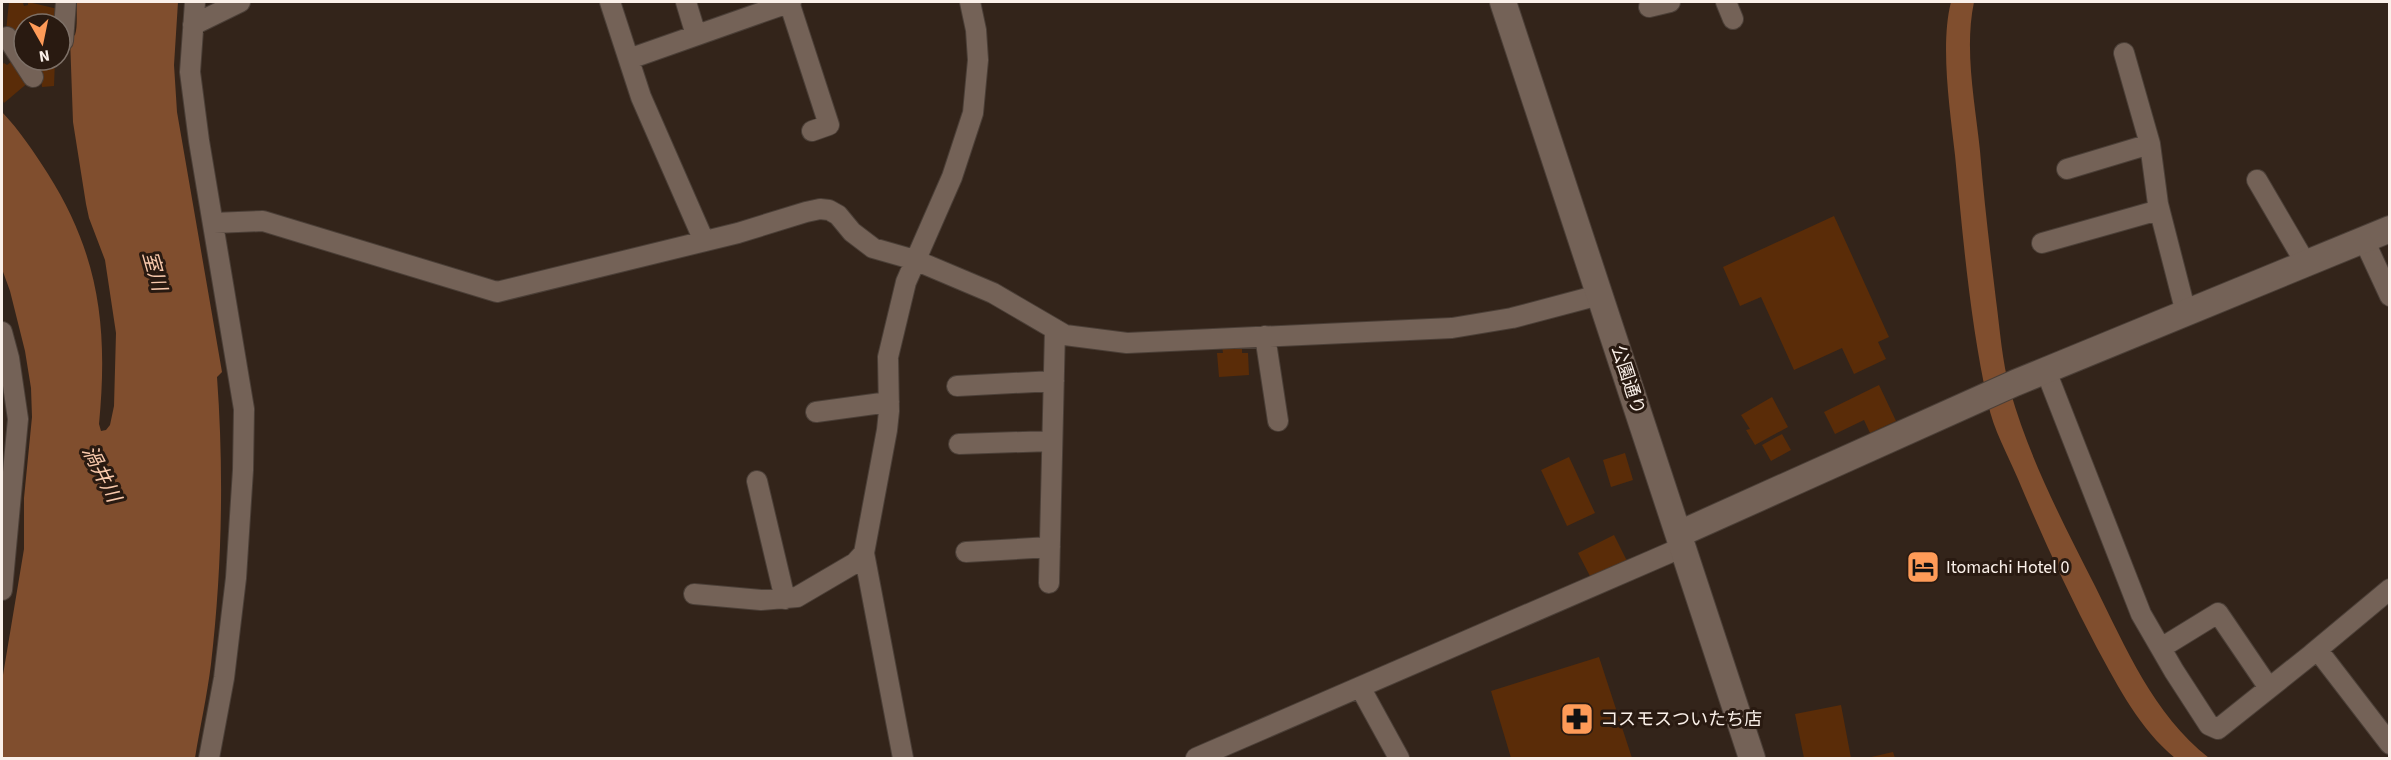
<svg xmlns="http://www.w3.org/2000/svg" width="2391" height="760" font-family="'Source Sans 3','Noto Sans JP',sans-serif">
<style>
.water{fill:#804e2e}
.building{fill:#5a2c08}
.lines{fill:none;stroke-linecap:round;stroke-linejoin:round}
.minor-casing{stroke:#4b3f37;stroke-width:22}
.tertiary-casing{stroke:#4b3f37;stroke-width:28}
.minor{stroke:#746257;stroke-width:20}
.tertiary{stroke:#746257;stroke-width:26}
.labels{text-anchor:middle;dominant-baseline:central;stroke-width:6;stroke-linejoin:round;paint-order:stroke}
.street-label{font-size:18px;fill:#faf0e9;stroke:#291a11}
.poi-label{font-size:18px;fill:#faf0e9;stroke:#291a11;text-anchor:start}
.water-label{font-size:20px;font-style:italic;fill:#f9c9ac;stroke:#291a11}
</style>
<rect width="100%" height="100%" fill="#33241a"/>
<path class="water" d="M 77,2 L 178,2 L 174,65 L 177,112 L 222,372 L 217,377 C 224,473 222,569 211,664 C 207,696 200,727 195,758 L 2,758 L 2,681 L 24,549 L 24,498 L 32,417 L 31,388 L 25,351 L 10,291 L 2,269 L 2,112 C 20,131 34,152 48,174 C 100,256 108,330 99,424 L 101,431 L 106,430 L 110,425 L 114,406 L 116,333 L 105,260 L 89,218 L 86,204 L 73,122 L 70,38 L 75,35 C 78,25 76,13 77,2 Z
M 1951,2 L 1974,2 C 1964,50 1975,102 1980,151 C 1984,201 1990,250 1996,300 C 2000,330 2002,361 2010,390 C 2029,458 2063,523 2095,586 C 2126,648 2153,714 2209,758 L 2175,758 C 2139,728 2119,688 2097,648 C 2068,593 2042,536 2018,479 C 2008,455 1993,429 1988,403 C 1970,322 1963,238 1955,155 C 1950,110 1940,45 1951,2 Z"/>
<path class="building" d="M 9,2 L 23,3 L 24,6 L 28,5 L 28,2 L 58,9 L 56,23 L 24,24 L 24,32 L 6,31 Z
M 34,60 L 55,60 L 54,86 L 42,87 L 41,79 L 35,69 Z
M 12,61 L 30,81 L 4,103 L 2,99 L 2,65 L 4,63 L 7,65 Z
M 1834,216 L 1889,337 L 1878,342 L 1886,359 L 1854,374 L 1842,348 L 1794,370 L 1761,297 L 1740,306 L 1723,267 Z
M 1242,345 L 1242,353 L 1248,353 L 1249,375 L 1219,377 L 1217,353 L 1223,353 L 1222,346 Z
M 1879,385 L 1896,421 L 1870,433 L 1864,420 L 1835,434 L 1824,412 Z
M 1772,397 L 1788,427 L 1755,445 L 1746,430 L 1750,429 L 1741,415 Z
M 1782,434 L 1791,450 L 1771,461 L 1762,445 Z
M 1625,453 L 1633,480 L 1611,487 L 1603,460 Z
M 1569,457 L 1595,513 L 1567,526 L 1541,470 Z
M 1614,535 L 1627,561 L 1591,578 L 1578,553 Z
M 1599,657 L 1632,758 L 1511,758 L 1491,691 Z
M 1841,705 L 1851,758 L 1804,758 L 1795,714 Z
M 1893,752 L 1895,758 L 1867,758 Z"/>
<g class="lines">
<g class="minor-casing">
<path id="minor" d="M 195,2 L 190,72 L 199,141 L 244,409 L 243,470 L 236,578 L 224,678 L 209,758
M 610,2 L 641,97 L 704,241
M 686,2 L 696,35
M 789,2 L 829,125 L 812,131
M 1726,2 L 1733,19
M 1649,7 L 1670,2
M 193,25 L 240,2
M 7,37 L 33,77
M 60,41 L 63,41 L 66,2
M 2124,53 L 2150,144 L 2158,204 L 2186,313
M 629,59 L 791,2
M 2067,169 L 2150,144
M 2257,180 L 2306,264
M 214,223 L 263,221 L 497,292 L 738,233 L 806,212 L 820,209 L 829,210 L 838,215 L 852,232 L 873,248 L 915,260 L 993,293 L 1065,335 L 1127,343 L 1452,328 L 1512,318 L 1599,295
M 2364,240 L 2390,296
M 2042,243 L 2159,210
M 2,332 L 9,358 L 18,419 L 2,590
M 1265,336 L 1278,421
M 2046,371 L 2141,614 L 2174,671 L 2209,725 L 2218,729 L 2312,654 L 2320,653 L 2390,744
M 957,386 L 1054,381
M 816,412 L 889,402
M 959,444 L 1052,441
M 757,481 L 785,599
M 966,552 L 1050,547
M 1049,583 L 1055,329
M 694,594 L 761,600 L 797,597 L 855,563 L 864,553
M 2161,648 L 2218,613 L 2269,688
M 2312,654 L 2390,589
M 1360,687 L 1399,758
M 903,758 L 864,553 L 887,430 L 889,411 L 888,357 L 906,282 L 952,177 L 973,113 L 978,60 L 976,30 L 970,2
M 1196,758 L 1683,547"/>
</g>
<g class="tertiary-casing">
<path id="tertiary" d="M 1503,2 L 1752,758
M 1679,534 L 2015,383 L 2390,229"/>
</g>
<use href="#minor" class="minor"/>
<use href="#tertiary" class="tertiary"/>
</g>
<defs>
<g id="hotel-square" transform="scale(1.725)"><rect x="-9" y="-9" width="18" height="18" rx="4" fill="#fe9b58" stroke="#291a11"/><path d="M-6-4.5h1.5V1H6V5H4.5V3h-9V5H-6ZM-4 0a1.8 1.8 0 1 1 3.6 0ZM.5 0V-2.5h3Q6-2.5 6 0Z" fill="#111"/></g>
<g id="pharmacy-square" transform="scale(1.725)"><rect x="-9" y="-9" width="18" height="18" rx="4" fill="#fe9b58" stroke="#291a11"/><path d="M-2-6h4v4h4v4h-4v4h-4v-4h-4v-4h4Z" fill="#111"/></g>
</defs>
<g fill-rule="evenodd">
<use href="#hotel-square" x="1923" y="567"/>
<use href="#pharmacy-square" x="1577" y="719"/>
</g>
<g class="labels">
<g class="street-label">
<text transform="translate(1628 380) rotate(72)">公園通り</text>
</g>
<g class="poi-label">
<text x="1946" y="567">Itomachi Hotel 0</text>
<text x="1600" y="719">コスモスついたち店</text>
</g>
<g class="water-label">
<text transform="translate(154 271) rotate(74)">室川</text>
<text transform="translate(101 474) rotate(63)">渦井川</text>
</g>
</g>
<rect width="2391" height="760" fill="none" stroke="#faf0e9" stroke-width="6"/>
<g transform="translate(42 42) rotate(171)"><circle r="28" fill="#291a11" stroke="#7d7067" stroke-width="1.5"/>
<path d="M0-4.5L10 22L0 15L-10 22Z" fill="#fe9b58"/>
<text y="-9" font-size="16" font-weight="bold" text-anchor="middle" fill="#faf0e9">N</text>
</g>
</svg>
